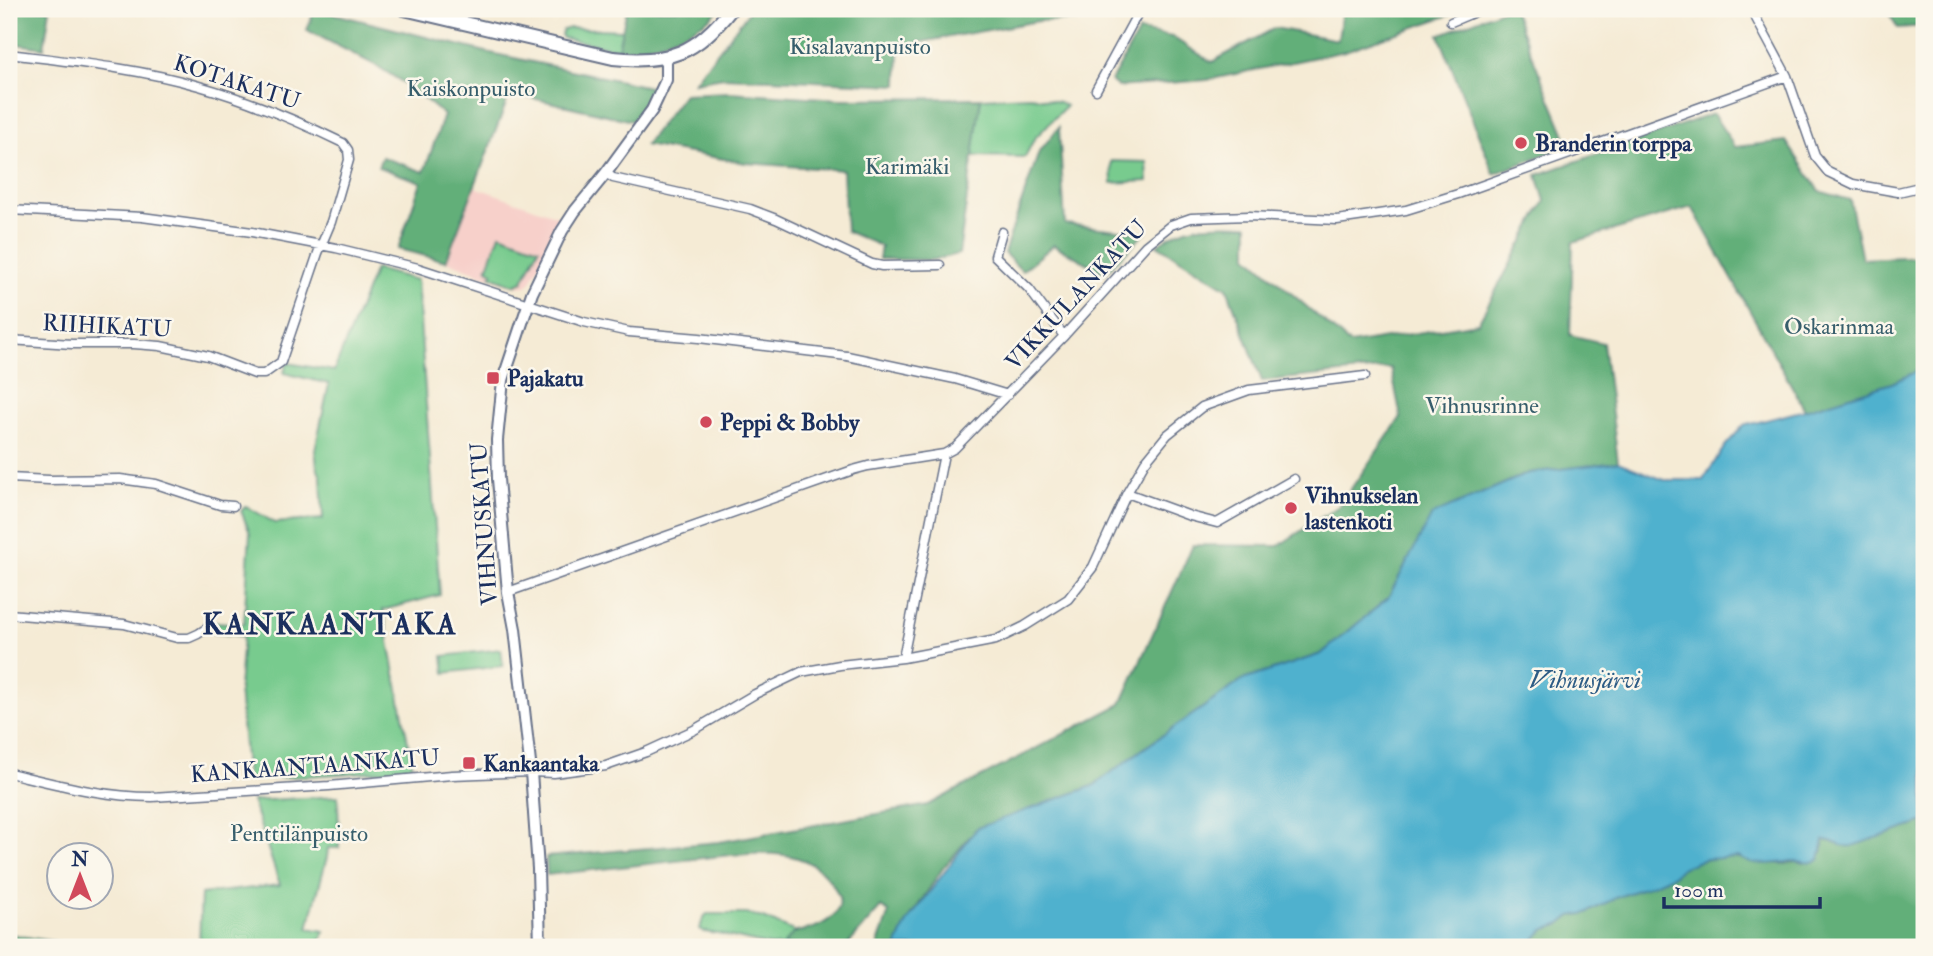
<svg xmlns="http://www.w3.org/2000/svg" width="1933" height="956" font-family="'IM FELL Double Pica',serif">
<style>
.built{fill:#f7d0ca}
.green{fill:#78cb8e;stroke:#4a7d76;stroke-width:2}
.forest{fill:#62af79;stroke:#3e6f6c;stroke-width:2}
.water{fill:#4fb1ce;stroke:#357096;stroke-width:2}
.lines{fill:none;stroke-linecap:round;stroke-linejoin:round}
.minor-casing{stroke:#677188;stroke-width:11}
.tertiary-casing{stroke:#677188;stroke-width:14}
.secondary-casing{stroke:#677188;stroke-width:16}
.minor{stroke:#fff;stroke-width:8}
.tertiary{stroke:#fff;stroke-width:10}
.secondary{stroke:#fff;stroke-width:12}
.poi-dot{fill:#d1495b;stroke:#fbf7ec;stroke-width:2.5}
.labels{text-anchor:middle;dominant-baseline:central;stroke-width:5;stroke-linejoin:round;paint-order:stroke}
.park-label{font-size:23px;fill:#375e6c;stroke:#fbf7ec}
.street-label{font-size:23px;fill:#1b2f5e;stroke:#fbf7ec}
.poi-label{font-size:23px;font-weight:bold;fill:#1b2f5e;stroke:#fbf7ec;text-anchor:start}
.water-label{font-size:24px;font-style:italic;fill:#2d5c85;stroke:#fbf7ec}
.district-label{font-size:30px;font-weight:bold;letter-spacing:2px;fill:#1b2f5e;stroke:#fbf7ec}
</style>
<rect width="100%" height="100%" fill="#fbf7ec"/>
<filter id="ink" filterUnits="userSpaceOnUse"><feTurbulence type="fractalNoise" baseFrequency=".0143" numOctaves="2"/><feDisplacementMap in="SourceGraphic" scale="14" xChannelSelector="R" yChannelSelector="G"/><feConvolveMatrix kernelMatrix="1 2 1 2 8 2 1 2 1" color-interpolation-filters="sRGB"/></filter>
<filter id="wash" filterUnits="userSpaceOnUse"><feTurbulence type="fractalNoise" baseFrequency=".00686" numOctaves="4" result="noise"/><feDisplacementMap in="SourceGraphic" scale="28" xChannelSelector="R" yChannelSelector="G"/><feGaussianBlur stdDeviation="1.57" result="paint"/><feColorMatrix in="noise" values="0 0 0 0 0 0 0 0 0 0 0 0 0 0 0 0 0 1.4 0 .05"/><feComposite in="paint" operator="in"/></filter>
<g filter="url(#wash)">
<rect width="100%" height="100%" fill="#f5ebd5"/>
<path class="built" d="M 475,187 L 563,218 L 530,283 L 526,286 L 515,287 L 446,261 Z"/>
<path class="green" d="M 570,28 L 622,30 L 618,49 L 563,38 L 561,35 L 563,30 Z
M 1031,96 L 1059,102 L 1066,106 L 1034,139 L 1025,157 L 973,156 L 981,98 Z
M 1111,161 L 1147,162 L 1148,181 L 1112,183 Z
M 500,234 L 539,248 L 523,281 L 514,285 L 491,276 L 493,272 L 487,269 Z
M 375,269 L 417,280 L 440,595 L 383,610 L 413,769 L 247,780 L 239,689 L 243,636 L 214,633 L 214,622 L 244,624 L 250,533 L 241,511 L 246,506 L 275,523 L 323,519 L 321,477 L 317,466 L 315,450 L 329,384 L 284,373 L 287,363 L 334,371 Z
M 501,649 L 503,666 L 445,673 L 443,656 Z
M 338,796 L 339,848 L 328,848 L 327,857 L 308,928 L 324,931 L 318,947 L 199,947 L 201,894 L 280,885 L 252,801 Z
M 707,914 L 746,914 L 763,918 L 796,932 L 785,943 L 792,947 C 761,947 735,935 704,932 L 700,929 L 703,918 Z
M 9,934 L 84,947 L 9,947 Z"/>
<path class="forest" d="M 9,9 L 50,9 L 44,48 L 9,43 Z
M 315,9 L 486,52 L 654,88 L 633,121 L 510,93 L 446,261 L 398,249 L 421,182 L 378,167 L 382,157 L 424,172 L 444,115 L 410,87 L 377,66 L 307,30 Z
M 627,9 L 719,9 C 713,17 707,21 698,26 C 672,40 648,49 618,49 Z
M 751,9 L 1134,9 L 1130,19 L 1038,21 L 899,46 L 898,85 L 724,77 L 694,82 Z
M 1342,9 L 1447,9 L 1450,15 L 1345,51 L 1207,80 L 1118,87 L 1111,81 L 1139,31 L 1172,37 L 1212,62 L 1275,28 L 1338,40 Z
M 1504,9 L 1513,9 L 1569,145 L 1494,174 L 1439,35 Z
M 1886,9 L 1924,9 L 1924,26 L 1898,28 Z
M 729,92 L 840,99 L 981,98 L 959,254 L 932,260 L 879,259 L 881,246 L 846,231 L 843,170 L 746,163 L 645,145 L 684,94 Z
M 1713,114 L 1735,147 L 1786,141 L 1819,191 L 1850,200 L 1862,259 L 1924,256 L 1924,368 L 1892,383 L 1805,410 L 1692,207 L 1573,242 L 1570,335 L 1603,343 L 1618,462 L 1528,473 L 1433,515 L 1388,598 L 1321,654 L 1243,680 L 1143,749 L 1093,786 L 977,828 L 943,868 L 906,924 L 896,947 L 877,947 L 889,912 L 881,907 L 846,947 L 792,947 L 784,944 C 787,940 792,934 796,932 C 799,931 803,931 806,930 C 816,928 828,922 834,915 C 841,907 841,898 836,890 C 813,849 772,852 731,855 L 547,875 L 546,857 L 719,842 L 928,805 L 1121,704 L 1193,545 L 1278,546 L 1339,506 L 1401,417 L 1391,368 L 1262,381 L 1227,288 L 1157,245 C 1188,221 1211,224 1248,225 L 1248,256 L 1350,344 L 1478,323 L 1545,201 L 1537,175 Z
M 1059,127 L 1065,224 L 1145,233 L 1105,273 L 1054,245 L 1022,271 L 1004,253 L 1039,152 Z
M 1924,822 L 1924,947 L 1519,947 L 1534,940 L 1543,930 L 1561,924 L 1571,916 L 1587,913 L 1615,898 L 1654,884 L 1674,875 L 1681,868 L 1699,861 L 1726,856 L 1771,863 L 1786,864 L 1796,861 L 1804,863 L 1822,853 L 1824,840 L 1851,846 Z"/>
<path class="water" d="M 1924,368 L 1924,822 L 1852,846 C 1837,848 1836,840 1824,840 L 1820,859 C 1807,866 1805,860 1793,861 C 1776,863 1753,868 1739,857 L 1707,859 L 1699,861 L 1681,868 L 1674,875 L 1654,884 L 1615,898 L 1587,913 L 1571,916 L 1561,924 L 1543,930 L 1534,940 L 1519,947 L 896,947 L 906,924 L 977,828 L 1093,786 L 1143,749 L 1243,680 L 1321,654 L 1388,598 L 1432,515 L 1529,473 L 1618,462 L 1664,480 L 1703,480 L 1725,446 L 1743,426 L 1805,410 L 1892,383 Z"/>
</g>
<g filter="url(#ink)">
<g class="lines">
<g class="minor-casing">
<path id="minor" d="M 1751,9 L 1787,76 L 1815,156 L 1828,172 L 1853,184 L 1898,192 L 1924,186
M 1451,22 L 1482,9
M 9,54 C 72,62 137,68 199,86 C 249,100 296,120 343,143 L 348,150 L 349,160 L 331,222 L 318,253 L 281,362 L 264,374 L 255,374 L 208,356 L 160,346 L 134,344 L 72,344 L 9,340
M 1096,90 L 1140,9
M 606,173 L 613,178 L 750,209 L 776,219 L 872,264 L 882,266 L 940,265
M 9,210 L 142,217 L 252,232 L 336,248 L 418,268 L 584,322 L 629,332 L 699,338 L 847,356 L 955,379 L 1008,395
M 1002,232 L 995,256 L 1029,289 L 1064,336
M 9,478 L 49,480 L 120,479 L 156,484 L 220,505 L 233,506
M 1127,493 L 1190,516 L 1217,523 L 1294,479
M 508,592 L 853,470 L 868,466 L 944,454 L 955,448 L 1062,338 L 1146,245 L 1171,225 L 1191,218 L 1249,216 L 1337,220 L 1406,210 L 1458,194 L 1787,76
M 9,614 L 124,624 L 177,638 L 189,638 L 198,634 L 207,628
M 903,658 L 944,454
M 9,773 C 56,784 103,797 152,797 L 329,786 L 452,775 L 531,772 L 554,773 L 606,766 L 646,752 L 694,730 L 755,694 L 801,672 L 840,665 L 903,658 L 996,640 L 1025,626 L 1068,599 L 1093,567 L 1127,493 L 1145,462 L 1167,435 L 1202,407 L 1249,390 L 1365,376"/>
</g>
<g class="tertiary-casing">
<path id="tertiary" d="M 540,947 L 538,869 L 531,772 L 515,629 L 508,592 L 498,479 L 497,440 L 503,380 L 532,293 L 562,231 L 575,211 L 606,173 L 652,110 L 666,80 L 666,57"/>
</g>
<g class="secondary-casing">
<path id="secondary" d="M 404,9 L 613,58 C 669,64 697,53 731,9"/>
</g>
<use href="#minor" class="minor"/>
<use href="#tertiary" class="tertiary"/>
<use href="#secondary" class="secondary"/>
</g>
</g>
<g class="poi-dot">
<circle cx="1521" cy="143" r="7"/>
<rect x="486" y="371" width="14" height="14" rx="3.5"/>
<circle cx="706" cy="422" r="7"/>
<circle cx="1291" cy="508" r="7"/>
<rect x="462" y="756" width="14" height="14" rx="3.5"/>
</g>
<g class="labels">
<g class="park-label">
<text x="860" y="46">Kisalavanpuisto</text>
<text x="471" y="88">Kaiskonpuisto</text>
<text x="907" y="166">Karimäki</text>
<text x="1839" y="326">Oskarinmaa</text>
<text x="1482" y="405">Vihnusrinne</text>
<text x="299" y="833">Penttilänpuisto</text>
</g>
<g class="street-label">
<text transform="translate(237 82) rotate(18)">KOTAKATU</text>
<text transform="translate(1076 295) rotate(-47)">VIKKULANKATU</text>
<text transform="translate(107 326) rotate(3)">RIIHIKATU</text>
<text transform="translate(484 524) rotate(-94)">VIHNUSKATU</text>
<text transform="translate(315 766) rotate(-4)">KANKAANTAANKATU</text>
</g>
<g class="poi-label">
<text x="1535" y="143">Branderin torppa</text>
<text x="507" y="378">Pajakatu</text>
<text x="720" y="422">Peppi &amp; Bobby</text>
<text x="1305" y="495">Vihnukselan<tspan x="1305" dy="26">lastenkoti</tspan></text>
<text x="483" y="763">Kankaantaka</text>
</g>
<g class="water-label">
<text x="1585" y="680">Vihnusjärvi</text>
</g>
<g class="district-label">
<text x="330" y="624">KANKAANTAKA</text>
</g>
</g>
<rect width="1933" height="956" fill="none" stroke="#fbf7ec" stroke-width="35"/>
<g transform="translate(80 876)"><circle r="33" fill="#fbf7ec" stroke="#a1a7b3" stroke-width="2"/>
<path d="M0-5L12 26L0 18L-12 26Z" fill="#d1495b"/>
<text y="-10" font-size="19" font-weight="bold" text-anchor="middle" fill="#1b2f5e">N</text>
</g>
<path d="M1664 897v10h156v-10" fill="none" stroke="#1b2f5e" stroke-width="3.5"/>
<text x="1674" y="897" font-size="21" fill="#1b2f5e" stroke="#fbf7ec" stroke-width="5" paint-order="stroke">100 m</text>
</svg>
